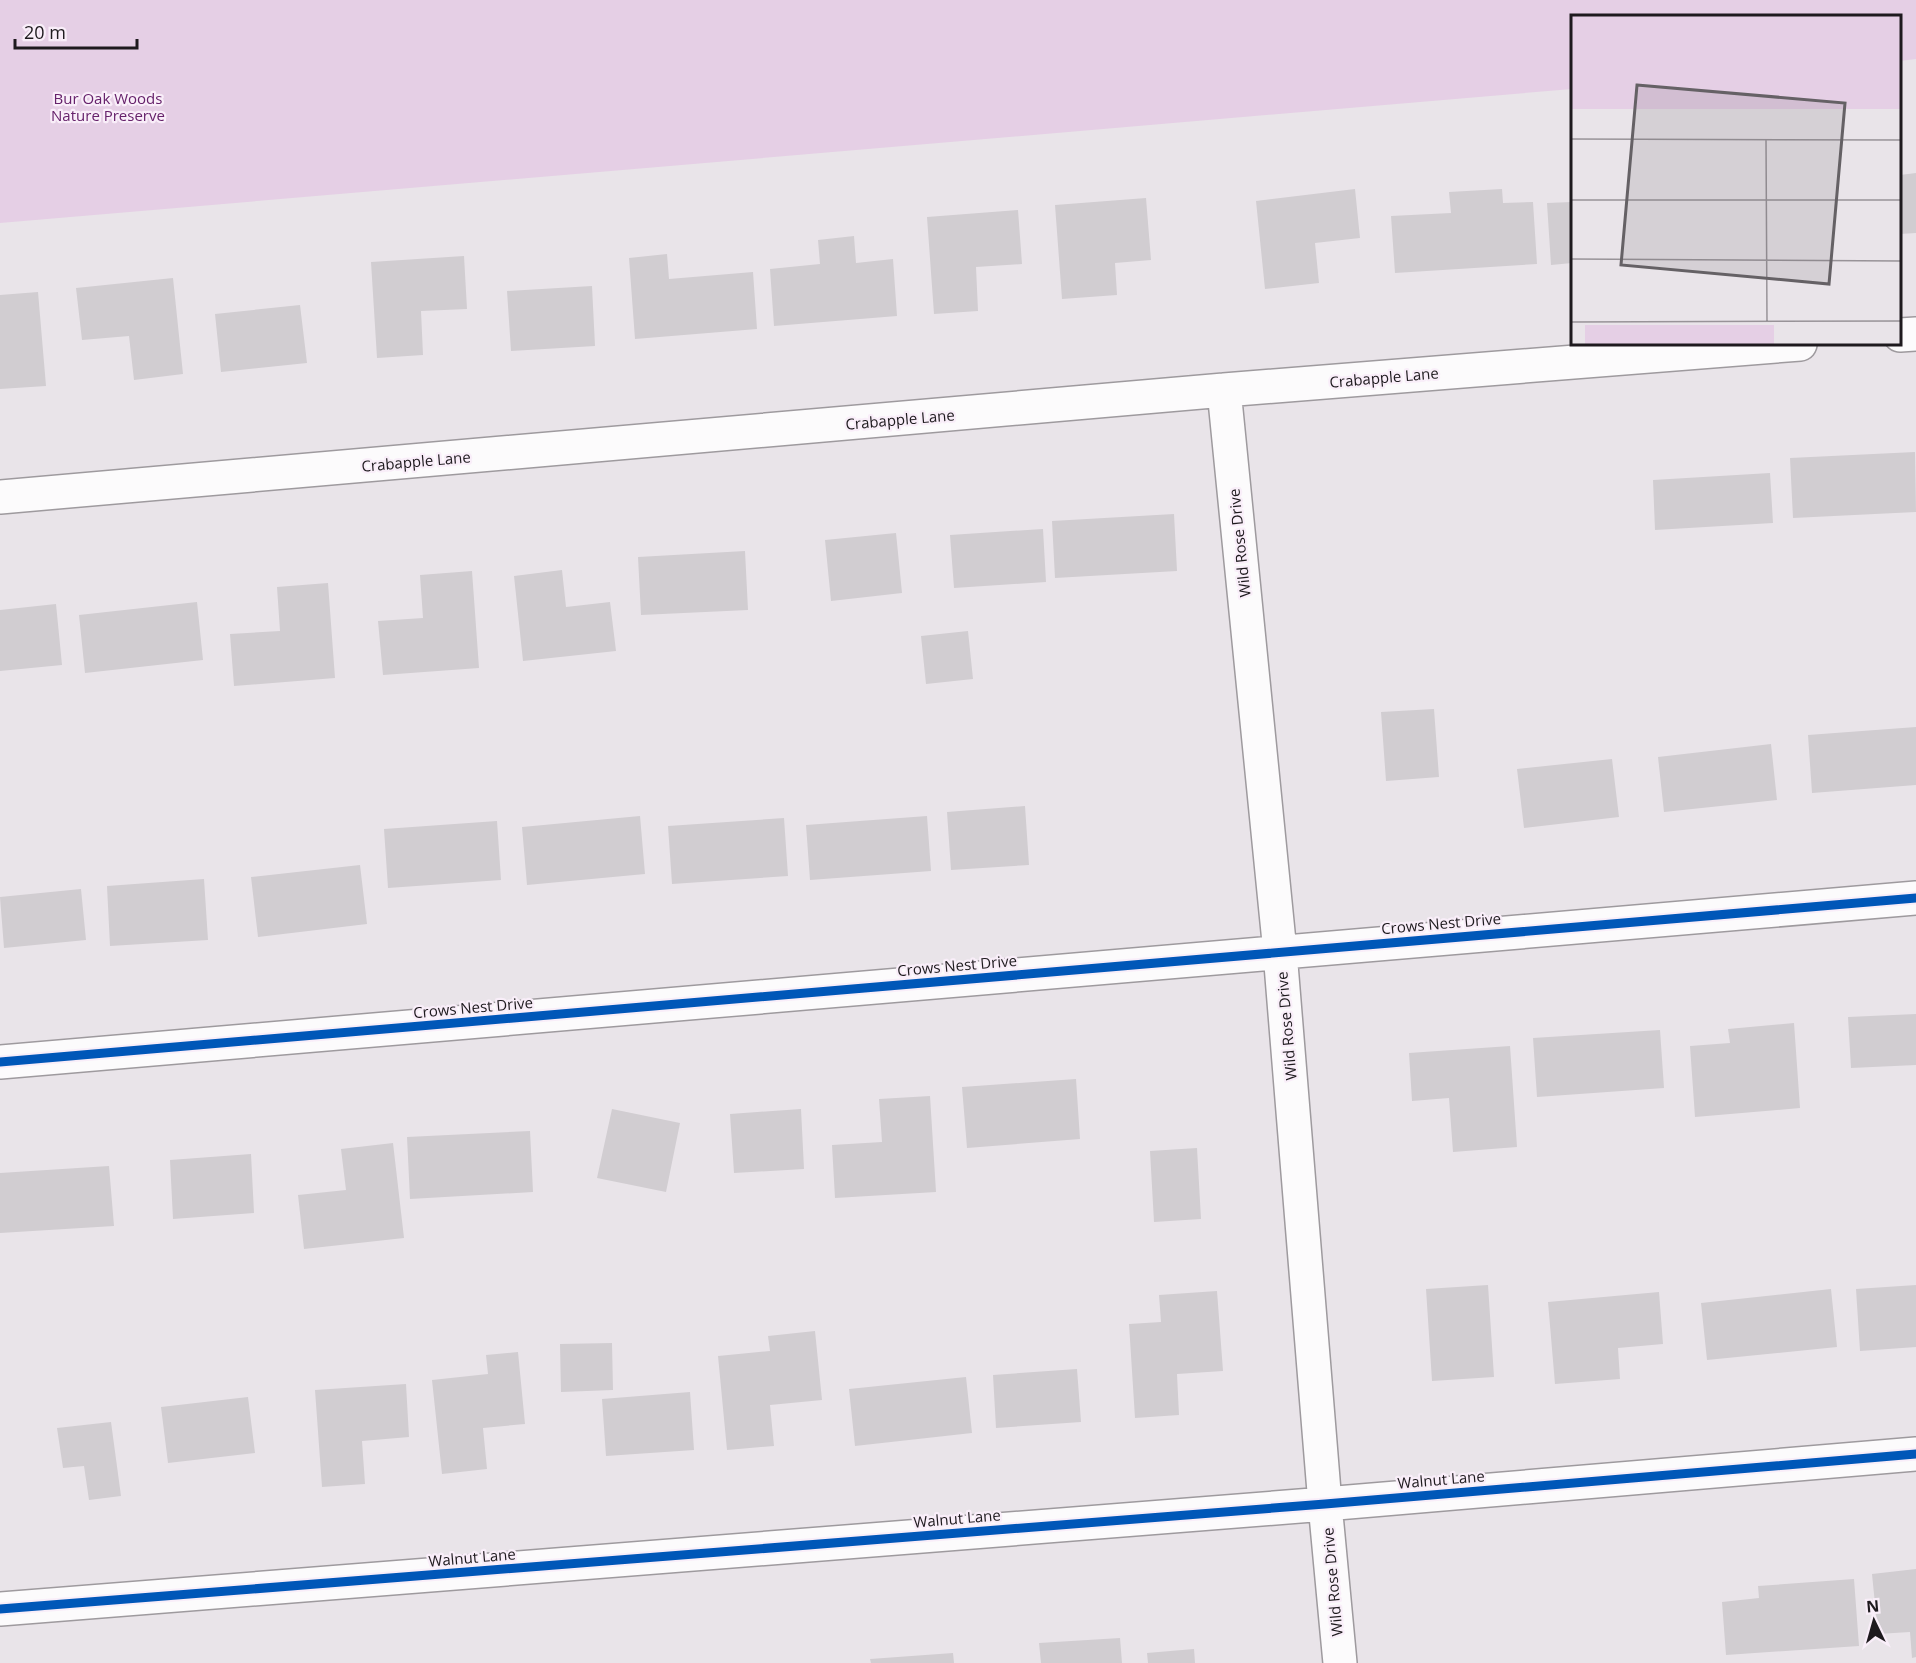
<svg xmlns="http://www.w3.org/2000/svg" width="1916" height="1663" font-family="'Open Sans',sans-serif">
<style>
.green{fill:#e5cfe5}
.building{fill:#d1cdd1}
.lines{fill:none;stroke-linecap:round;stroke-linejoin:round}
.minor-casing{stroke:#9e9a9e;stroke-width:36}
.minor{stroke:#fcfbfc;stroke-width:33}
.cycleway-casing{stroke:#f9eef9;stroke-width:13}
.cycleway{stroke:#0057b8;stroke-width:9}
.labels{text-anchor:middle;dominant-baseline:central;stroke-width:4.5;stroke-linejoin:round;paint-order:stroke}
.park-label{font-size:15px;fill:#66226b;stroke:#f9eef9}
.street-label{font-size:15px;fill:#1e1a1e;stroke:#f9eef9}
.inset-road{fill:none;stroke:#989398;stroke-width:1.5}
.view{fill:#656165;fill-opacity:0.15;stroke:#656165;stroke-width:3}
.inset-edge{fill:none;stroke:#1e1a1e;stroke-width:3}
</style>
<rect width="100%" height="100%" fill="#e9e4e9"/>
<path class="green" d="M 0,0 L 1916,0 L 1916,59 L 1900,61 L 1900,16 L 1572,16 L 1572,89 L 0,223 Z"/>
<path class="building" d="M 1916,173 L 1916,233 L 1900,234 L 1900,175 Z
M 1355,189 L 1360,238 L 1315,243 L 1319,283 L 1265,289 L 1256,201 Z
M 1502,189 L 1503,203 L 1533,202 L 1537,264 L 1395,273 L 1391,216 L 1451,213 L 1449,192 Z
M 1146,198 L 1151,260 L 1115,263 L 1117,295 L 1062,299 L 1055,205 Z
M 1572,202 L 1572,263 L 1551,265 L 1547,203 Z
M 1018,210 L 1022,264 L 976,267 L 978,311 L 934,314 L 927,217 Z
M 854,236 L 856,263 L 893,259 L 897,316 L 774,326 L 770,269 L 820,264 L 818,240 Z
M 667,254 L 669,279 L 753,272 L 757,329 L 635,339 L 629,258 Z
M 464,256 L 467,309 L 421,311 L 423,355 L 377,358 L 371,262 Z
M 173,278 L 183,374 L 134,380 L 129,336 L 82,340 L 76,288 Z
M 592,286 L 595,346 L 511,351 L 507,291 Z
M 38,292 L 46,386 L 0,389 L 0,295 Z
M 300,305 L 307,363 L 221,372 L 215,314 Z
M 1915,452 L 1916,512 L 1793,518 L 1790,458 Z
M 1770,473 L 1773,523 L 1655,530 L 1653,480 Z
M 1174,514 L 1177,571 L 1055,578 L 1052,521 Z
M 1043,529 L 1046,582 L 954,588 L 950,535 Z
M 896,533 L 902,593 L 831,601 L 825,540 Z
M 745,551 L 748,610 L 641,615 L 638,557 Z
M 562,570 L 566,607 L 610,602 L 616,651 L 523,661 L 514,576 Z
M 472,571 L 479,668 L 383,675 L 378,621 L 423,618 L 420,575 Z
M 328,583 L 335,678 L 234,686 L 230,634 L 280,631 L 277,587 Z
M 197,602 L 203,660 L 85,673 L 79,615 Z
M 56,604 L 62,665 L 0,671 L 0,610 Z
M 968,631 L 973,679 L 926,684 L 921,636 Z
M 1434,709 L 1439,777 L 1386,781 L 1381,712 Z
M 1916,727 L 1916,785 L 1812,793 L 1808,735 Z
M 1771,744 L 1777,800 L 1664,812 L 1658,757 Z
M 1612,759 L 1619,817 L 1524,828 L 1517,769 Z
M 1025,806 L 1029,865 L 951,870 L 947,812 Z
M 640,816 L 645,874 L 527,885 L 522,827 Z
M 927,816 L 931,871 L 810,880 L 806,825 Z
M 784,818 L 788,876 L 672,884 L 668,826 Z
M 497,821 L 501,880 L 388,888 L 384,829 Z
M 360,865 L 367,924 L 258,937 L 251,877 Z
M 204,879 L 208,940 L 110,946 L 107,886 Z
M 81,889 L 86,940 L 4,948 L 0,897 Z
M 1916,1014 L 1916,1065 L 1851,1068 L 1848,1017 Z
M 1794,1023 L 1800,1108 L 1695,1117 L 1690,1046 L 1730,1043 L 1728,1029 Z
M 1660,1030 L 1664,1088 L 1537,1097 L 1533,1038 Z
M 1510,1046 L 1517,1147 L 1453,1152 L 1449,1098 L 1412,1101 L 1409,1053 Z
M 1076,1079 L 1080,1139 L 967,1148 L 962,1087 Z
M 930,1096 L 936,1192 L 835,1198 L 832,1145 L 882,1142 L 879,1099 Z
M 612,1109 L 680,1123 L 666,1192 L 597,1178 Z
M 801,1109 L 804,1169 L 734,1173 L 730,1114 Z
M 530,1131 L 533,1192 L 410,1199 L 407,1137 Z
M 393,1143 L 404,1238 L 304,1249 L 298,1195 L 346,1190 L 341,1149 Z
M 1197,1148 L 1201,1219 L 1154,1222 L 1150,1151 Z
M 251,1154 L 254,1213 L 173,1219 L 170,1160 Z
M 109,1166 L 114,1226 L 0,1233 L 0,1173 Z
M 1488,1285 L 1494,1377 L 1432,1381 L 1426,1289 Z
M 1916,1285 L 1916,1347 L 1860,1351 L 1856,1289 Z
M 1831,1289 L 1837,1347 L 1707,1360 L 1701,1303 Z
M 1217,1291 L 1223,1371 L 1177,1374 L 1179,1415 L 1135,1418 L 1129,1324 L 1161,1322 L 1159,1295 Z
M 1659,1292 L 1663,1344 L 1618,1348 L 1620,1379 L 1555,1384 L 1548,1302 Z
M 815,1331 L 822,1400 L 770,1405 L 774,1446 L 727,1450 L 718,1356 L 770,1351 L 768,1336 Z
M 612,1343 L 613,1390 L 561,1392 L 560,1344 Z
M 518,1352 L 525,1424 L 483,1428 L 487,1469 L 442,1474 L 432,1380 L 488,1374 L 486,1355 Z
M 1077,1369 L 1081,1422 L 996,1428 L 993,1375 Z
M 966,1377 L 972,1433 L 855,1446 L 849,1389 Z
M 406,1384 L 409,1437 L 362,1441 L 365,1484 L 322,1487 L 315,1390 Z
M 690,1392 L 694,1450 L 606,1456 L 602,1399 Z
M 248,1397 L 255,1453 L 168,1463 L 161,1407 Z
M 111,1422 L 121,1496 L 89,1500 L 84,1466 L 63,1468 L 57,1428 Z
M 1916,1569 L 1916,1657 L 1912,1658 L 1910,1632 L 1878,1634 L 1872,1574 Z
M 1854,1579 L 1859,1646 L 1726,1655 L 1722,1602 L 1759,1598 L 1758,1586 Z
M 1120,1638 L 1122,1663 L 1041,1663 L 1039,1643 Z
M 1194,1649 L 1195,1663 L 1148,1663 L 1147,1653 Z
M 953,1653 L 954,1663 L 871,1663 L 870,1659 Z"/>
<g class="lines">
<g class="minor-casing">
<path id="minor" d="M 1900,335 L 1916,334
M 1224,390 L 1280,952 L 1325,1504 L 1340,1663
M 0,497 L 1224,390 L 1800,344
M 0,1062 L 1916,898
M 0,1609 L 1325,1504 L 1916,1454"/>
</g>
<use href="#minor" class="minor"/>
<g class="cycleway-casing">
<path id="cycleway" d="M 0,1062 L 1916,898
M 0,1609 L 1325,1504 L 1916,1454"/>
</g>
<use href="#cycleway" class="cycleway"/>
</g>
<g class="labels">
<g class="park-label">
<text x="108" y="98">Bur Oak Woods<tspan x="108" dy="17">Nature Preserve</tspan></text>
</g>
<g class="street-label">
<text transform="translate(1384 377) rotate(-5)">Crabapple Lane</text>
<text transform="translate(900 419) rotate(-5)">Crabapple Lane</text>
<text transform="translate(416 461) rotate(-5)">Crabapple Lane</text>
<text transform="translate(1239 543) rotate(-96)">Wild Rose Drive</text>
<text transform="translate(1441 923) rotate(-5)">Crows Nest Drive</text>
<text transform="translate(957 965) rotate(-5)">Crows Nest Drive</text>
<text transform="translate(473 1007) rotate(-5)">Crows Nest Drive</text>
<text transform="translate(1286 1026) rotate(-95)">Wild Rose Drive</text>
<text transform="translate(1441 1479) rotate(-5)">Walnut Lane</text>
<text transform="translate(957 1518) rotate(-5)">Walnut Lane</text>
<text transform="translate(472 1557) rotate(-5)">Walnut Lane</text>
<text transform="translate(1332 1582) rotate(-95)">Wild Rose Drive</text>
</g>
</g>
<g transform="translate(1571 15)">
<rect width="330" height="330" fill="#e9e4e9"/>
<path d="M 0,0 L 330,0 L 330,94 L 0,94 ZM 14,310 L 203,310 L 203,330 L 14,330 Z" fill="#e5cfe5"/>
<path class="inset-road" d="M 0,124 L 330,125M 195,124 L 196,306M 0,185 L 330,185M 0,244 L 330,246M 0,307 L 330,306"/>
<path class="view" d="M 66,70 L 274,88 L 258,269 L 50,250 Z"/>
<rect width="330" height="330" class="inset-edge"/>
</g>
<g transform="translate(1874 1621) rotate(355)" stroke="#f9eef9" stroke-width="4.5" paint-order="stroke">
<path d="M0-4.5L10 22L0 15L-10 22Z" fill="#1e1a1e"/>
<text y="-9" font-size="16" font-weight="bold" text-anchor="middle" fill="#1e1a1e">N</text>
</g>
<path d="M15 39v9h122v-9" fill="none" stroke="#1e1a1e" stroke-width="3"/>
<text x="24" y="39" font-size="18" fill="#1e1a1e" stroke="#f9eef9" stroke-width="4.5" paint-order="stroke">20 m</text>
</svg>
